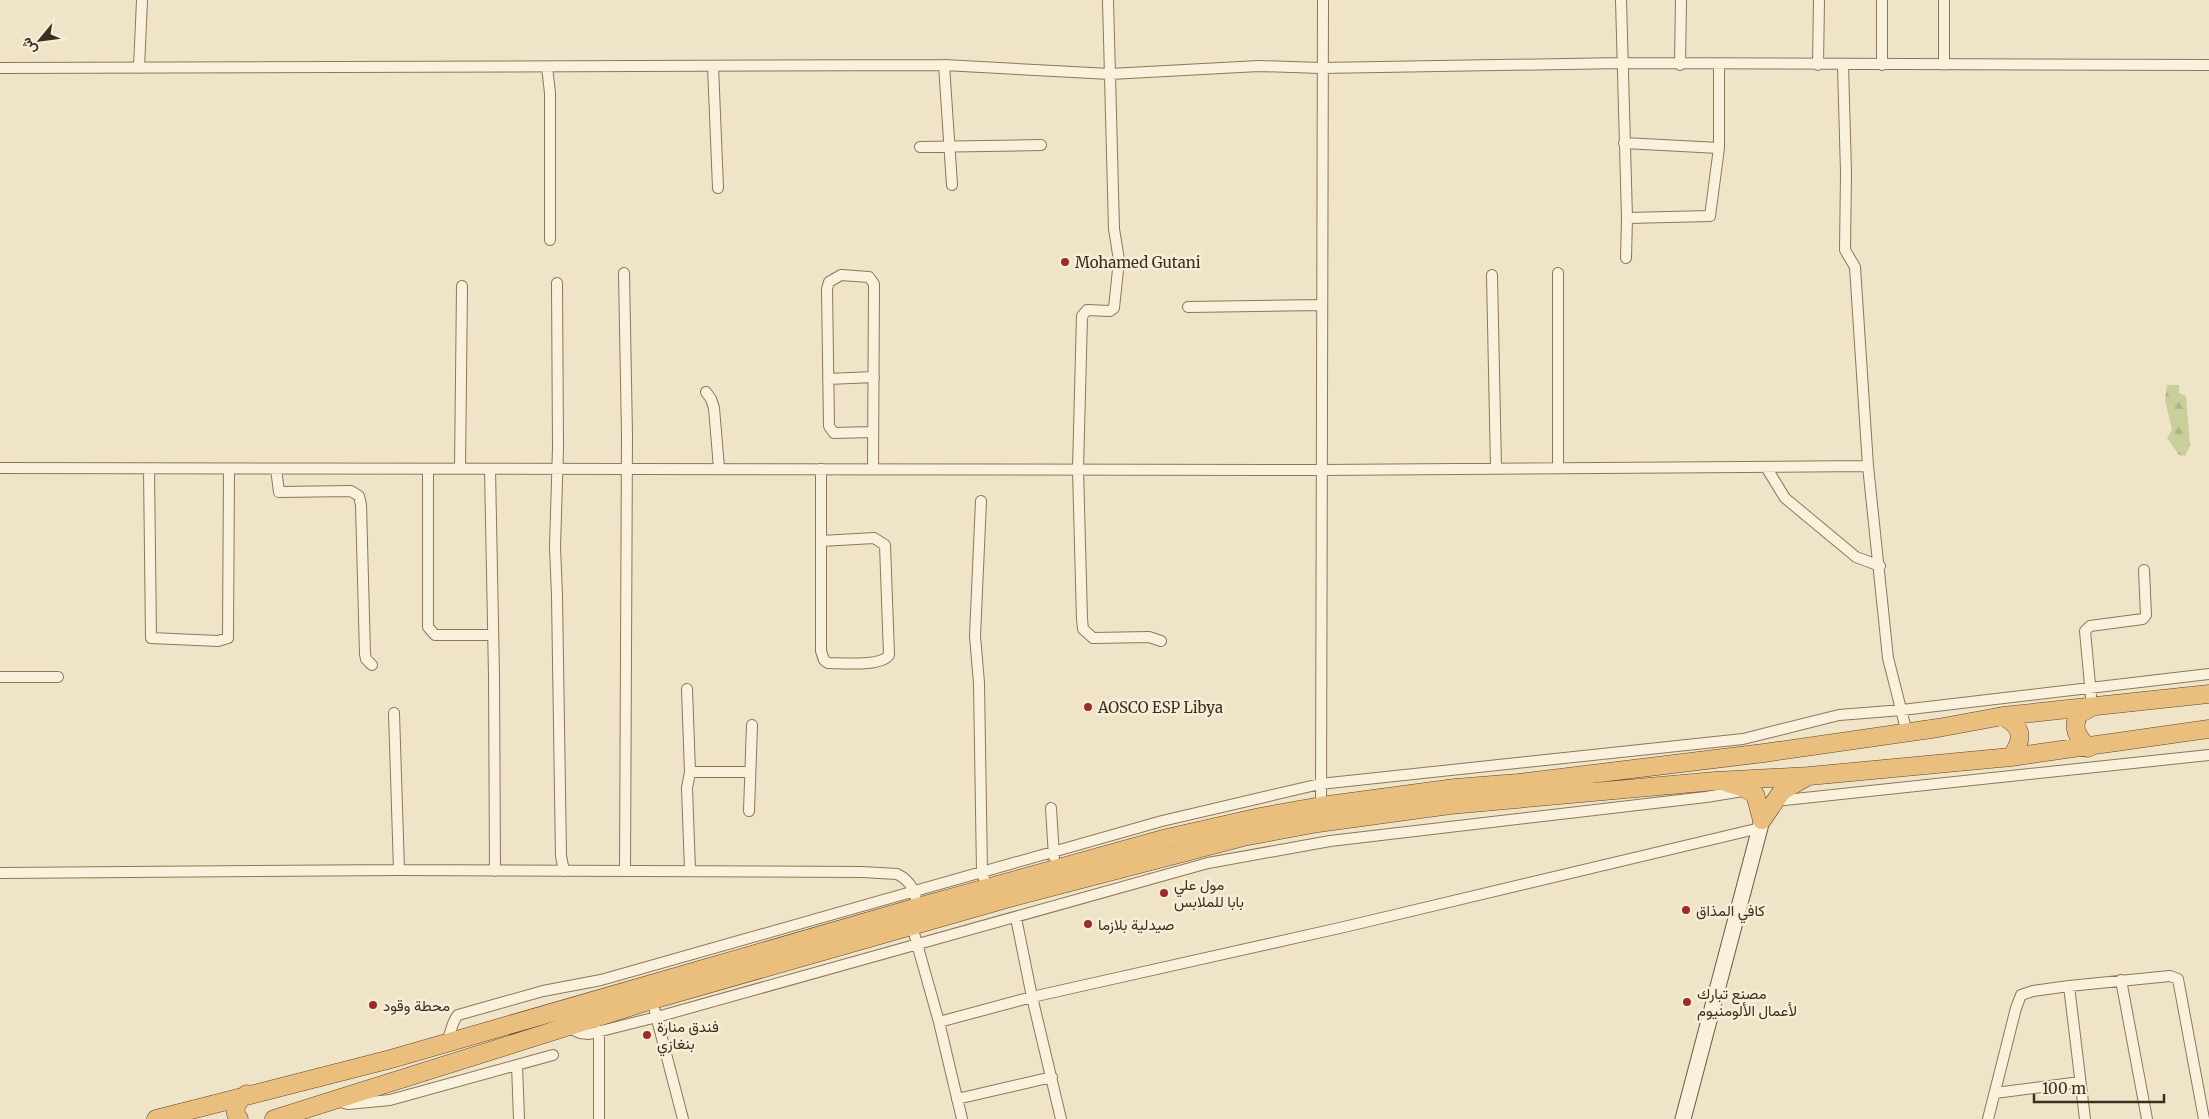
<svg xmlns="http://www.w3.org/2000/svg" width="2209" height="1119" font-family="Merriweather,Vazirmatn,serif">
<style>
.forest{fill:url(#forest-firs)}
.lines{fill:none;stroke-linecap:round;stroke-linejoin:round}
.minor-casing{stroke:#8d765c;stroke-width:12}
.secondary-casing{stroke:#6f573f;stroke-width:17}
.trunk-casing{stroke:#5b4430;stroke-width:19}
.minor{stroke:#faf1dc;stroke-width:10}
.secondary{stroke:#faf1dc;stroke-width:15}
.trunk{stroke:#eabe7c;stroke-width:18}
.poi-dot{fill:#9e2a2b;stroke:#f7eed8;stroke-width:2}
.labels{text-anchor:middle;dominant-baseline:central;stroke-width:5;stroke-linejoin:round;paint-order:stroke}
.poi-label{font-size:15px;fill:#3d2e20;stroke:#f7eed8;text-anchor:start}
</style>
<defs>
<pattern id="forest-firs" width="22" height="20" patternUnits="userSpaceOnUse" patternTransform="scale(1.25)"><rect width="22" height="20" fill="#c9cf9b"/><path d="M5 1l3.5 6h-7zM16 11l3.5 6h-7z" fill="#aeb285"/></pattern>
</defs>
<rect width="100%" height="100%" fill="#f0e4c8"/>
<path class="forest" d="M 2167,385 L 2179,385 L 2179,393 L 2186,396 L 2190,446 L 2185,456 L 2179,455 L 2167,438 L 2172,430 L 2165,400 Z"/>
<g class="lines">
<g class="minor-casing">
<path id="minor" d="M 1108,0 L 1114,229 L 1119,260 L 1114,308 L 1110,311 L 1087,310 L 1082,316 L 1078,469 L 1082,619 L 1083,629 L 1093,638 L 1149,637 L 1161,641
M 1621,0 L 1627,218 L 1626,258
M 1882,0 L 1882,65
M 1944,0 L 1944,65
M 944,65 L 952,185
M 1680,65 L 1681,0
M 1818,65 L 1819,0
M 1843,65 L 1846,173 L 1845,250 L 1855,267 L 1868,466 L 1888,658 L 1907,733
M 713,66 L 718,188
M 547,67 L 550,93 L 550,240
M 0,68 L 944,65 L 1110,74 L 1259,66 L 1321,68 L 1623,63 L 2209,65
M 139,68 L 142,0
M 1624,143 L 1719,148
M 920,147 L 1041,145
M 1627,218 L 1710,216 L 1719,148 L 1719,65
M 624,273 L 627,435 L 625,871
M 1492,275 L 1496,468
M 557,283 L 558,448 L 555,547 L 557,596 L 561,856 L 564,871
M 1188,307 L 1321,305
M 828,379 L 874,377
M 706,392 L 711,399 L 714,408 L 719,468
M 1766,467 L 1785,498 L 1856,557 L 1880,566
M 0,468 L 1321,470 L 1868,466
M 1558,468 L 1558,273
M 149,469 L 151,638 L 218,641 L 228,638 L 229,469
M 276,469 L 279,492 L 351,491 L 359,496 L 361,505 L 365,654 L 366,659 L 372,665
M 428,469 L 428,627 L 435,635 L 492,635
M 460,469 L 462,286
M 490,469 L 494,675 L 495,871
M 821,469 L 821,651 L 824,660 L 828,663 C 843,663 881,667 889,655 L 885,545 L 874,538 L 821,541
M 873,469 L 874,284 L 869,277 L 841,275 L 829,282 L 827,289 L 829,426 L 834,433 L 873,432
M 981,501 L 975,636 L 979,683 L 982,872 L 987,889
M 0,677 L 58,677
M 687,689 L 690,772
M 2092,707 L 2085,631 L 2090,626 L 2143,619 L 2146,615 L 2144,570
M 394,713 L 399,870
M 1775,801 L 2209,755
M 1321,806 L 1323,0
M 1051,808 L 1054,857
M 749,811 L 752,725
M 690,870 L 687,788 L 690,772 L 749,772
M 0,873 L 399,870 L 862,872 L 897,874 C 912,881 915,893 918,907
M 1016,918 L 1032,997 L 1061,1119
M 912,926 L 939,1022 L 962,1119
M 2121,980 L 2147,1119
M 2069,986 L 2085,1119
M 652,1000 L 683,1119
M 939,1022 L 1032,997 L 1344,927 L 1760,828
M 567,1027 L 580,1033 L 589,1034 L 657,1017 L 1208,863 L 1330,841 L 1706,797 L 1743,791
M 599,1031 L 599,1119
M 447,1041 C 451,1033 452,1021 458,1015 L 543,991 L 601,980 L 1162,821 L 1320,784 L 1743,739 L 1839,715 L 1902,710 L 2209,674
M 517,1065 L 519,1119
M 1995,1093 L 2080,1082
M 957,1099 L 1052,1077
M 340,1102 L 348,1104 L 390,1100 L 553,1055
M 1988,1119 L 2016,1008 L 2021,995 L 2033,991 L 2069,986 L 2170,976 L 2178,979 L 2204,1119"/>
</g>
<g class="secondary-casing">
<path id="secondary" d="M 1683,1119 L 1762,820"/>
</g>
<g class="trunk-casing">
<path id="trunk" d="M 2003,716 C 2023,727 2024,739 2011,757
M 2088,748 C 2078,737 2071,728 2079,714 L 2092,707
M 1728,783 L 1742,787 L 1755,794 L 1762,820
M 1762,820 L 1782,791 L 1805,778
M 156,1119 L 391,1059 L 918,907 L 1167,838 L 1260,817 L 1321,806 L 1455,788 L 1518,783 L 1764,753 L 1938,728 L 2003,716 L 2209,694
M 239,1119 C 231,1109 238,1100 247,1094
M 274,1119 L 652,1000 L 1009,898 L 1243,837 L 1318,823 L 1450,805 L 1715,781 L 1809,776 L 2011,757 L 2209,729"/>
</g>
<use href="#minor" class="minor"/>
<use href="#secondary" class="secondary"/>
<use href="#trunk" class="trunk"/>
</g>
<g class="poi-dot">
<circle cx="1065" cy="262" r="5"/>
<circle cx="1088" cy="707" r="5"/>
<circle cx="1164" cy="893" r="5"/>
<circle cx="1686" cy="910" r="5"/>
<circle cx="1088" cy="924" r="5"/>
<circle cx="1687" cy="1002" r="5"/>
<circle cx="373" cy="1005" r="5"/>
<circle cx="647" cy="1035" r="5"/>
</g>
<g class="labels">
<g class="poi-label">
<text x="1075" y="262">Mohamed Gutani</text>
<text x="1098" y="707">AOSCO ESP Libya</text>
<text x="1174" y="884">مول علي<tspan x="1174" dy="17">بابا للملابس</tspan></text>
<text x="1696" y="910">كافي المذاق</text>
<text x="1098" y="924">صيدلية بلازما</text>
<text x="1697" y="993">مصنع تبارك<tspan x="1697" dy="17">لأعمال الألومنيوم</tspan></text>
<text x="383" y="1005">محطة وقود</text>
<text x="657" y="1026">فندق منارة<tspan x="657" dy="17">بنغازي</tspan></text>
</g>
</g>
<g transform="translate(40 40) rotate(241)" stroke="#f7eed8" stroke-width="4" paint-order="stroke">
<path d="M0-4L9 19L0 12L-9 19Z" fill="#3d2e20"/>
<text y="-8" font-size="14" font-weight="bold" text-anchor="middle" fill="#3d2e20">ش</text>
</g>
<path d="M2034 1094v8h130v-8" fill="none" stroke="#3d2e20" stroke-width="2.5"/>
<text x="2042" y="1094" font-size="15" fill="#3d2e20" stroke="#f7eed8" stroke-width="4" paint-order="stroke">100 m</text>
</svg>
